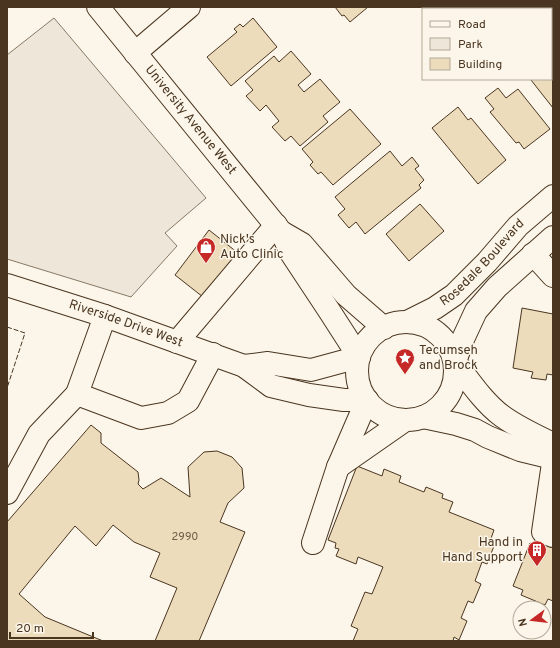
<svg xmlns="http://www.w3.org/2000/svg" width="560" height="648" font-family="Overpass,sans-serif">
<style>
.green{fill:#ede6d9;stroke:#887966}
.building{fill:#ecdcbc;stroke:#4a3520}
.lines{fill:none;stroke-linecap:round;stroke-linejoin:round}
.minor-casing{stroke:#4a3520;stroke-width:24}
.major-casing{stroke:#4a3520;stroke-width:24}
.minor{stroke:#fbf6e9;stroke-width:22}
.major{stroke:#fbf6e9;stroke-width:22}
.fence{stroke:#4a3520;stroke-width:1;stroke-dasharray:5 2;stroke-linecap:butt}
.labels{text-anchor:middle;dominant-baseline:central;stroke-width:3;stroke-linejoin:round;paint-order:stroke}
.number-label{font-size:11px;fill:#725f47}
.street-label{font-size:13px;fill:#4a3520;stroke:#fbf6e9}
.poi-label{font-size:13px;fill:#4a3520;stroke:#fbf6e9;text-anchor:start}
</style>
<rect width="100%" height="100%" fill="#fbf6e9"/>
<path class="green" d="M 54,18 L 206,198 L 165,233 L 177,246 L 131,297 L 7,259 L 7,55 Z"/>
<path class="building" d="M 335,7 L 368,7 L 350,22 L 344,15 L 342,16 Z
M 253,18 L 277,47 L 231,86 L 207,57 L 237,32 L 234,29 L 240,24 L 243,27 Z
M 291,51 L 311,74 L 298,85 L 304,92 L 320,79 L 340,102 L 323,116 L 328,122 L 300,146 L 291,136 L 285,141 L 272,127 L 279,121 L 266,105 L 260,111 L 246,96 L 253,90 L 245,81 L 274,56 L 279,62 Z
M 553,63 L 553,108 L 531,80 L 533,79 L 551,79 L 551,64 Z
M 498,88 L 506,98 L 518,89 L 550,129 L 524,149 L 519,142 L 516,143 L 490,112 L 494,109 L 485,98 Z
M 458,107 L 468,120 L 471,118 L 506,160 L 478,184 L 432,128 Z
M 350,109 L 381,144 L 333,185 L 321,172 L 318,174 L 310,165 L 313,162 L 302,149 Z
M 390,151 L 402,166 L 412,157 L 419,166 L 415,169 L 424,180 L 419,185 L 421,188 L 365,234 L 356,222 L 349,228 L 338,215 L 345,209 L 335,197 Z
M 420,204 L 444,231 L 409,261 L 386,234 Z
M 209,230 L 238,253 L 203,297 L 175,275 Z
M 522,308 L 553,314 L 553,375 L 547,374 L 546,380 L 531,378 L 533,372 L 513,368 Z
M 91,425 L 101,433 L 101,443 L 138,472 L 139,480 L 138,484 L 143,489 L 161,478 L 190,497 L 188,467 L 204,452 L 217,451 L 232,457 L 242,468 L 244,488 L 228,503 L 220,522 L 245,532 L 199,641 L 155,641 L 177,588 L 150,577 L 160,553 L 134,542 L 113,525 L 96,546 L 75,526 L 19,594 L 45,617 L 103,641 L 7,641 L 7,522 Z
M 357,466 L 382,476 L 384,469 L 401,476 L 399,482 L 424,492 L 426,487 L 443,494 L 442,498 L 453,502 L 449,512 L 494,530 L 489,544 L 494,546 L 487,564 L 482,562 L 475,581 L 481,584 L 473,603 L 468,601 L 461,618 L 467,621 L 459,640 L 454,637 L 453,641 L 353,641 L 358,629 L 351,626 L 365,592 L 372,594 L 383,567 L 358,557 L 356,564 L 336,556 L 339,549 L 335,548 L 336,543 L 328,540 Z
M 535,540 L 553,547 L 553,601 L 548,599 L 545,605 L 521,595 L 523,590 L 513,586 L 530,543 L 533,545 Z"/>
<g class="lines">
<g class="minor-casing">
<g id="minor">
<path id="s1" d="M 98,7 L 282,233 L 291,253 L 330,312 L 359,357"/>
<path d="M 135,53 L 189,7"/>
<path d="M 283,233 L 302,244 L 346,295 L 384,328"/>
<path d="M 533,254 L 553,276"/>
<path d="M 105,316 L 77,394 L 141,418 L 168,413 L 188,401 L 213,354"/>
<path id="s2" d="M 407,322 L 435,308 L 454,295 L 487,262 L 518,226 L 553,196"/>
<path d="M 177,342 L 276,225"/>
<path d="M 455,362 L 463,339 L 476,311 L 497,287 L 553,237"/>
<path d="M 553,463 L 543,532 L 553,536"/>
<path d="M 338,467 L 404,421"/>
<path d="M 7,493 L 39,434 L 77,394"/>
<path d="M 313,543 L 338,467 L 367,400"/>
</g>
</g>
<g class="major-casing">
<g id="major">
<path id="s3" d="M 7,285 L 105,316 L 244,366 L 271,386 L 309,395 L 344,400 L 367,400"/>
<circle cx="406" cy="371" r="49"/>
<path d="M 455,362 C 468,379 484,403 502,416 C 517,427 536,436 553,444"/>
<path d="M 244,366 L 268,363 L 311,370 L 359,357"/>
<path d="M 423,417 L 456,424 L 475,430 L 488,437 L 520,450 L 553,458"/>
</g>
</g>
<use href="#minor" class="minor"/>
<use href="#major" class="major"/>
<path class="fence" d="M 7,327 L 25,333 L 7,388"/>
</g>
<defs>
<g id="shop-pin" transform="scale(1)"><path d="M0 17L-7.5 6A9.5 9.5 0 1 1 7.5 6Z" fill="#c62828" stroke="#fbf6e9"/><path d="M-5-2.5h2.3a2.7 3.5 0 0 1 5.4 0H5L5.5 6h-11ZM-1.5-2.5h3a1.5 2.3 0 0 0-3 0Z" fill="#fff"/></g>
<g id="sight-pin" transform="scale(1)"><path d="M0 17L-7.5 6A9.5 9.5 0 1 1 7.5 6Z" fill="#c62828" stroke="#fbf6e9"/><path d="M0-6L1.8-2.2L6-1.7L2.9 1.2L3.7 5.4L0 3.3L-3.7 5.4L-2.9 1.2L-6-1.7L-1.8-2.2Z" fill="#fff"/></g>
<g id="building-pin" transform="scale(1)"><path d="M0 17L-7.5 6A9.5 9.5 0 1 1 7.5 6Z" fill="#c62828" stroke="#fbf6e9"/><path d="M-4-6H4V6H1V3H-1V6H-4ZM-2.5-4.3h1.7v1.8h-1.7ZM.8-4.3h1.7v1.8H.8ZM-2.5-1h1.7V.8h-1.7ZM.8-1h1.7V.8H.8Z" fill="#fff"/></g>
</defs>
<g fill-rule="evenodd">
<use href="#shop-pin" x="206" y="247"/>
<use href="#sight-pin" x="405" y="358"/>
<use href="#building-pin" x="537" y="550"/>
</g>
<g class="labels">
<g class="number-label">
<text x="185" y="537">2990</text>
</g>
<g class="street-label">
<text stroke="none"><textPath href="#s1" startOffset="146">University Avenue West</textPath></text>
<text stroke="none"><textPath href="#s2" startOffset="97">Rosedale Boulevard</textPath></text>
<text stroke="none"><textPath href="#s3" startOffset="125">Riverside Drive West</textPath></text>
</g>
<g class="poi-label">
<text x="220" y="240">Nick's<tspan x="220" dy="15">Auto Clinic</tspan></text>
<text x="419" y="351">Tecumseh<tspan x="419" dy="15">and Brock</tspan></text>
<text x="523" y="543" text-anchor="end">Hand in<tspan x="523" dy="15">Hand Support</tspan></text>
</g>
</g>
<rect width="560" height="648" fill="none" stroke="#4a3520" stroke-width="16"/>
<rect x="422" y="8" width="130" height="72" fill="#fbf6e9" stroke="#b4a999"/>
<rect x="430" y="21" width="20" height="6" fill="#fbf6e9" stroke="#b4a999"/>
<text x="458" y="28" font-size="12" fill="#4a3520">Road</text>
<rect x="430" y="38" width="20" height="12" fill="#ede6d9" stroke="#b4a999"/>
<text x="458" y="48" font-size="12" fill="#4a3520">Park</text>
<rect x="430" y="58" width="20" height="12" fill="#ecdcbc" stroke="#b4a999"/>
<text x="458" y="68" font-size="12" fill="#4a3520">Building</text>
<g transform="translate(532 620) rotate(255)"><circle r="19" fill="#fbf6e9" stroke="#b4a999"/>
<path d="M0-3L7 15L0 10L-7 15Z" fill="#c62828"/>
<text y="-6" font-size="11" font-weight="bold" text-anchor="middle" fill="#4a3520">N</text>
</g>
<path d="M10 632v6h83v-6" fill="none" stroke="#4a3520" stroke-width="2"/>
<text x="16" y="632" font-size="12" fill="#4a3520" stroke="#fbf6e9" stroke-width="3" paint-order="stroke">20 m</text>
</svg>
